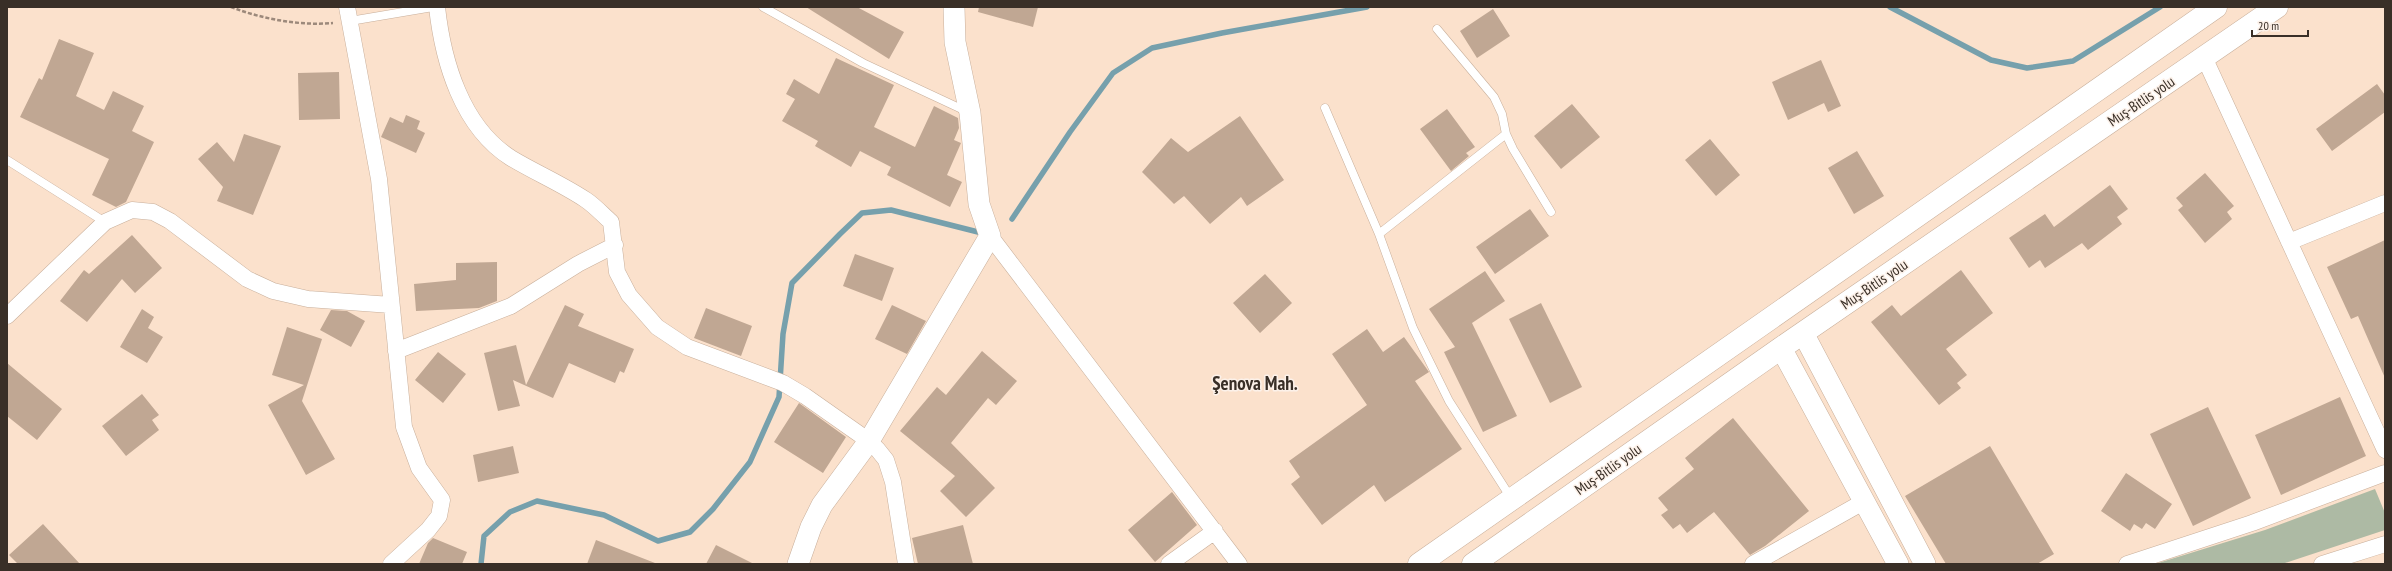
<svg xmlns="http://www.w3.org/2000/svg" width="2392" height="571" font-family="'PT Sans Narrow',sans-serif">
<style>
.green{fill:#adbaa4}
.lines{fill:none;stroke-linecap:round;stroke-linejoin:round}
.stream{stroke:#76a0ac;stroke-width:5.5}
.building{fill:#c0a793}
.service-casing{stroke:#c8af9b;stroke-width:9}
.minor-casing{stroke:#c8af9b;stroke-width:17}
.tertiary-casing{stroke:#c8af9b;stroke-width:22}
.trunk-casing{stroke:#c8af9b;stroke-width:23}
.path{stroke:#9c897b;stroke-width:2.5;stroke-dasharray:4 2;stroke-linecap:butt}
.service{stroke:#fff;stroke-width:8}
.minor{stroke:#fff;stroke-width:16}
.tertiary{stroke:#fff;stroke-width:21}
.trunk{stroke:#fff;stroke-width:22}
.labels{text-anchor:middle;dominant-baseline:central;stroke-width:3;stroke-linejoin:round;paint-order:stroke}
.street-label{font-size:15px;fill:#392f27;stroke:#fcf1e9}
.district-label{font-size:19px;font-weight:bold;fill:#392f27;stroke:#fcf1e9}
</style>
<rect width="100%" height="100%" fill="#fbe1cc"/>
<path class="green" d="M 2375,489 L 2385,513 L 2385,530 L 2282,564 L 2155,564 L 2265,530 Z"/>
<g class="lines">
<path class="stream" d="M 1890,7 L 1991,60 L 2027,68 L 2073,61 L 2160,7
M 1012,219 L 1070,132 L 1113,73 L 1152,48 L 1222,33 L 1367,7
M 481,564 L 484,536 L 510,512 L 537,501 L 604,515 L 658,541 L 690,532 L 713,509 L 750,462 L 779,397 L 783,334 L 792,283 L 840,234 L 862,213 L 891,210 L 978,232"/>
</g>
<path class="building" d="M 806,7 L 857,7 L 904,32 L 889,59 Z
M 979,7 L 1038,7 L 1033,27 L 978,12 Z
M 1493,9 L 1510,36 L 1477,58 L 1460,31 Z
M 59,39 L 94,53 L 76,96 L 104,110 L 113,91 L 144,106 L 132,131 L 154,142 L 126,202 L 116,207 L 92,195 L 109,159 L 20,117 L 39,78 L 42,80 Z
M 836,58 L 894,85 L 874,127 L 915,147 L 934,106 L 958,118 L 959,128 L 954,140 L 961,143 L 947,175 L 962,182 L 950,207 L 887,175 L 891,167 L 860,151 L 851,167 L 815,146 L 818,141 L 782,121 L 795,99 L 786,94 L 794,79 L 819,94 Z
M 1821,60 L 1841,106 L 1828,112 L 1824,103 L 1788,120 L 1772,82 Z
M 339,72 L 340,119 L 299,120 L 298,73 Z
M 2377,84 L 2385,95 L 2385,112 L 2332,151 L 2316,129 Z
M 1572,104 L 1600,137 L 1561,169 L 1534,136 Z
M 1447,109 L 1475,147 L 1466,153 L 1469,156 L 1451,171 L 1420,129 Z
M 406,115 L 420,121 L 417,129 L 425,133 L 416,153 L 381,137 L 390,117 L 403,123 Z
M 1240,116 L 1284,180 L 1247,206 L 1241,197 L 1210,224 L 1184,196 L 1174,204 L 1142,172 L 1171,138 L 1188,152 Z
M 244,134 L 281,146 L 253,215 L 217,201 L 223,187 L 198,159 L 217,142 L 234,162 Z
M 1710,139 L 1740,175 L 1716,196 L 1685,160 Z
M 1857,151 L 1884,196 L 1854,214 L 1828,168 Z
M 2205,173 L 2234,206 L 2227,212 L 2232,219 L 2205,243 L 2178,210 L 2183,206 L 2176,198 Z
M 2110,185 L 2128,209 L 2117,217 L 2122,224 L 2088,250 L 2082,243 L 2045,268 L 2040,260 L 2029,268 L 2009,238 L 2045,214 L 2054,227 Z
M 1530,209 L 1549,236 L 1495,274 L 1476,247 Z
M 132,235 L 162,268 L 135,293 L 122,279 L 87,322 L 60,301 L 84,270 L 89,274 Z
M 2385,240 L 2385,378 L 2358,316 L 2351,319 L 2327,267 Z
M 855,254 L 894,268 L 882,301 L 843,286 Z
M 497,262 L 497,301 L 479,308 L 416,311 L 414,284 L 456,280 L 456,263 Z
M 1961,270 L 1993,313 L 1946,349 L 1967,375 L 1957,383 L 1961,388 L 1939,405 L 1871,322 L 1892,305 L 1901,316 Z
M 1485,271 L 1505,301 L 1472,323 L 1517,416 L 1483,432 L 1444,352 L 1455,347 L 1429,309 Z
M 1265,274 L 1292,303 L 1260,333 L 1233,303 Z
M 1541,303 L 1582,387 L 1550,403 L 1509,319 Z
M 565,305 L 584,314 L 578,326 L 634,349 L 624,373 L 620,371 L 615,383 L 569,363 L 553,398 L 513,380 L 520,406 L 498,411 L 484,353 L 516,345 L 526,385 Z
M 892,305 L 926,321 L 907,354 L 875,339 Z
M 706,308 L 752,326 L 741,356 L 694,338 Z
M 142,309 L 154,317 L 148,328 L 163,337 L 147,363 L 120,347 Z
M 331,310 L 347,311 L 365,321 L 351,347 L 320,330 Z
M 287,327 L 322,339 L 302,401 L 335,459 L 306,475 L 268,405 L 304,385 L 272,375 Z
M 1367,329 L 1383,352 L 1404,337 L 1429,372 L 1415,381 L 1462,449 L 1385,502 L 1374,485 L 1322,525 L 1291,484 L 1300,477 L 1289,461 L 1367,405 L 1332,354 Z
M 982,351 L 1017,381 L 996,405 L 988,398 L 951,443 L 995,488 L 966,517 L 940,491 L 955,476 L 900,431 L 937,387 L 946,395 Z
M 438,352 L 466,374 L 443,403 L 415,380 Z
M 7,363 L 62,409 L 37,440 L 7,416 Z
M 142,394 L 159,415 L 152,420 L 159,430 L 126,456 L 102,426 Z
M 2340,397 L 2366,456 L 2281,495 L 2255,435 Z
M 799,403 L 846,437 L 823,473 L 774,442 Z
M 2208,407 L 2251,498 L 2193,526 L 2150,434 Z
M 1733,418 L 1809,511 L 1765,546 L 1750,555 L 1714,512 L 1687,533 L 1680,524 L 1673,529 L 1661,515 L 1668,510 L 1658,498 L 1694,469 L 1685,458 Z
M 513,446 L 519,473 L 478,482 L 473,455 Z
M 1990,446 L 2054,554 L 2037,564 L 1946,564 L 1905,496 Z
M 2126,473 L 2172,504 L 2155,529 L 2146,523 L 2142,529 L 2134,524 L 2130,531 L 2101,511 Z
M 1172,492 L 1197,525 L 1155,562 L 1128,530 Z
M 43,524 L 80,564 L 18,564 L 9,555 Z
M 963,525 L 973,564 L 918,564 L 912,538 Z
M 433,538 L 467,552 L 462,564 L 419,564 L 428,543 Z
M 596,540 L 655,563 L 655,564 L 587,564 Z
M 716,545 L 754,564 L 706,564 Z"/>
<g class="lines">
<g class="service-casing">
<path id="service" d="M 763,7 L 863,63 L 968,112
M 350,21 L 433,7
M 1437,29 L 1494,97 L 1502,114 L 1506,134 L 1513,149 L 1551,212
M 1325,108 L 1379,234 L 1413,328 L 1449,401 L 1511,498
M 7,160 L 105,222
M 1379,234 L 1506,134"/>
</g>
<g class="minor-casing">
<path id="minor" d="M 347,7 L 379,179 L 404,427 L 419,468 L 442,500 L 439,516 L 428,530 L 391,564
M 437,7 C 443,62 462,127 511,158 C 536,173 562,184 586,200 C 595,206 603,215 611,222 L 617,272 L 629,295 L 657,327 L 687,347 L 783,383 L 805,396 L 869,441 L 878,450 L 886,460 L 893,482 L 906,564
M 2204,57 L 2385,450
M 990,236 L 1239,564
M 2289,242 L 2385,203
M 7,316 L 105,222 L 132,210 L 153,212 L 170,221 L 247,279 L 273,291 L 308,299 L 391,305
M 396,351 L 511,306 L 578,264 L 615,245
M 1169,564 L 1215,531
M 1753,564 L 1865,501
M 2127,564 L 2252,523 L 2385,473
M 2322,564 L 2385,544"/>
</g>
<g class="tertiary-casing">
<path id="tertiary" d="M 1803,333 L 1925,564
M 1781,348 L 1898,564
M 798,564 L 811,527 L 822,505 L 869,441 L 990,236 L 979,204 L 970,113 L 955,42 L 954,7"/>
</g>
<g class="trunk-casing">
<path id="trunk" d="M 1419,564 L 2216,7
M 1473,564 L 1781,348 L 2277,7"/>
</g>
<path class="path" d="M 231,7 C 262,19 300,26 333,23"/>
<use href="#service" class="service"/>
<use href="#minor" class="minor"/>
<use href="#tertiary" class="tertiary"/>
<use href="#trunk" class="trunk"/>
</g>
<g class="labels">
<g class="street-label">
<text transform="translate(2141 101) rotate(-34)">Muş-Bitlis yolu</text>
<text transform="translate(1874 284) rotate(-34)">Muş-Bitlis yolu</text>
<text transform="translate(1608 469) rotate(-35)">Muş-Bitlis yolu</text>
</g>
<g class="district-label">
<text x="1255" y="383">Şenova Mah.</text>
</g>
</g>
<rect width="2392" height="571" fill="none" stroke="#392f27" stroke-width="16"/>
<path d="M2252 30v6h56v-6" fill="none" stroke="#392f27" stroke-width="2"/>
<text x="2258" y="30" font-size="12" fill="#392f27" stroke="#fcf1e9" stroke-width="3" paint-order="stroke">20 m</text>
</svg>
